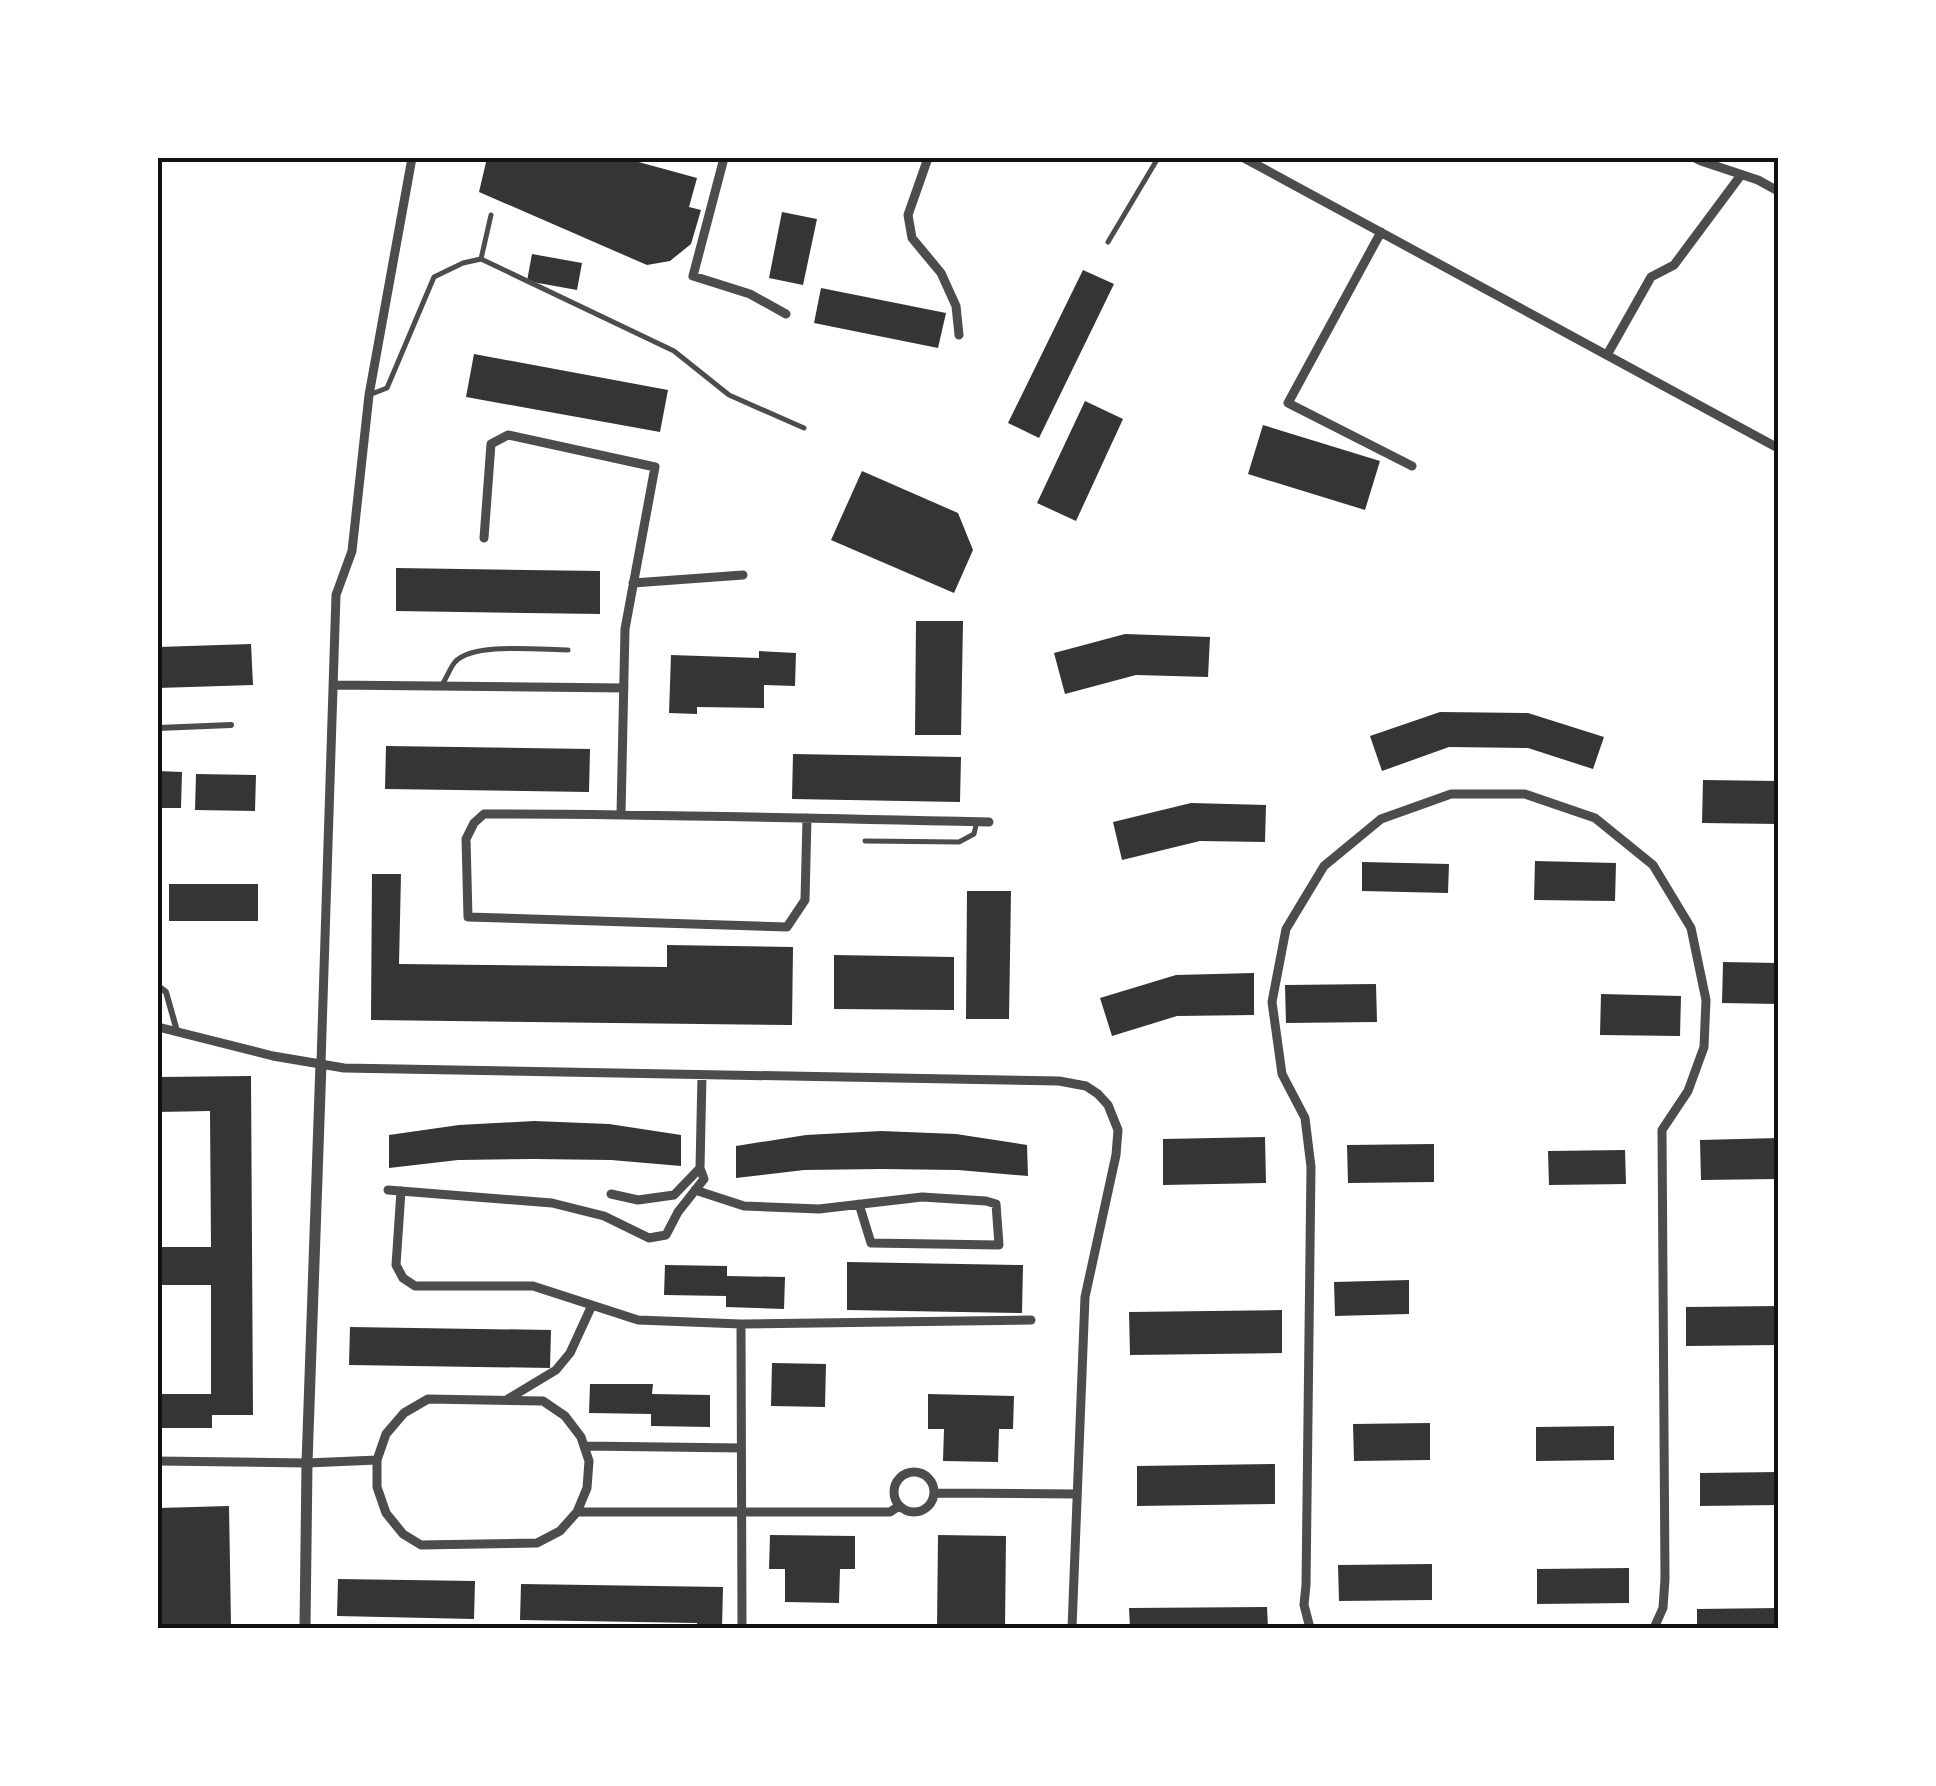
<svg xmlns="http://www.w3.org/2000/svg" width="1936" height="1786" font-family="'Libre Baskerville',serif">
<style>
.building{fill:#353535}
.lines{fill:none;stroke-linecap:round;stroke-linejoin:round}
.service{stroke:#4c4c4c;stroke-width:5}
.pedestrian{stroke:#4c4c4c;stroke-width:6}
.minor{stroke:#4c4c4c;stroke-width:9}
.tertiary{stroke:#4c4c4c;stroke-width:11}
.neatline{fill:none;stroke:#111;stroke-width:4}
</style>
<rect width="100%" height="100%" fill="#fff"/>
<path class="building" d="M 487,158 L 624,158 L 697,178 L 689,207 L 701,210 L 691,244 L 670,261 L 647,265 L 479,192 Z
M 782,212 L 817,219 L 803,285 L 769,278 Z
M 532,254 L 582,263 L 577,290 L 527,281 Z
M 1083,270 L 1114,284 L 1039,438 L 1008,423 Z
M 821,288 L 946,313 L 938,348 L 814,323 Z
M 474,354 L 668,390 L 660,432 L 466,397 Z
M 1085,401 L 1123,419 L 1076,521 L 1037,503 Z
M 1263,425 L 1380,461 L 1365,510 L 1248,474 Z
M 862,471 L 958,513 L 973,550 L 954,593 L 831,540 Z
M 396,568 L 600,571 L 600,614 L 396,611 Z
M 916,621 L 963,621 L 961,735 L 915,735 Z
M 1125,634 L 1210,637 L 1208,677 L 1136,675 L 1065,694 L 1054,653 Z
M 251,644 L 253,685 L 158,688 L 158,647 Z
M 759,651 L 796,653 L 795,686 L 764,685 L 764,708 L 697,707 L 697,714 L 669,713 L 671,655 L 759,658 Z
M 1440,712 L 1528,713 L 1604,737 L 1593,769 L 1528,748 L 1449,747 L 1382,771 L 1370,736 Z
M 386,746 L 590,749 L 589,792 L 385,789 Z
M 793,754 L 961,757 L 960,802 L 792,799 Z
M 158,771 L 182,772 L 181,808 L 158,808 Z
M 196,774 L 256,775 L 255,811 L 195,810 Z
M 1703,780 L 1778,781 L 1778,824 L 1702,823 Z
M 1191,803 L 1266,805 L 1265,842 L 1200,841 L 1122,860 L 1113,822 Z
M 1535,861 L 1616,863 L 1615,901 L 1534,900 Z
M 1362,862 L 1449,864 L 1448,893 L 1362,891 Z
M 372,874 L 401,874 L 399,964 L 667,967 L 667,945 L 793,947 L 792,1025 L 371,1020 Z
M 169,884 L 258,884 L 258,921 L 169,921 Z
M 967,891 L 1011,891 L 1009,1019 L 966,1019 Z
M 834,955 L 954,957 L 954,1010 L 834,1009 Z
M 1723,962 L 1778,963 L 1778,1004 L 1722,1003 Z
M 1254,973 L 1254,1015 L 1177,1016 L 1112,1036 L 1100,998 L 1176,975 Z
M 1376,984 L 1377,1022 L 1286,1023 L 1285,985 Z
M 1601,994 L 1681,996 L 1680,1036 L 1600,1035 Z
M 251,1076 L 253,1415 L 212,1415 L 212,1428 L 158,1428 L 158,1394 L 211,1394 L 211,1285 L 158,1285 L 158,1247 L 211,1247 L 210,1111 L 158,1112 L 158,1077 Z
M 534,1121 L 609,1124 L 681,1135 L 681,1166 L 611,1160 L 534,1159 L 458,1160 L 389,1168 L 389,1135 L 459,1125 Z
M 881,1131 L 956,1134 L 1027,1145 L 1028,1176 L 958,1170 L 881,1169 L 804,1170 L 736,1178 L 736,1146 L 806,1135 Z
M 1265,1137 L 1266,1183 L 1163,1185 L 1163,1139 Z
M 1778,1138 L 1778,1179 L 1701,1180 L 1700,1140 Z
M 1434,1144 L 1434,1182 L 1348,1183 L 1347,1145 Z
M 1625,1150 L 1626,1184 L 1549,1185 L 1548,1151 Z
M 847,1262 L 1023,1265 L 1022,1313 L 847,1310 Z
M 665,1265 L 727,1266 L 727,1276 L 785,1277 L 784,1309 L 726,1307 L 726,1296 L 664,1295 Z
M 1409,1280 L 1409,1314 L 1335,1316 L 1334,1282 Z
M 1778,1306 L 1778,1345 L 1686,1346 L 1686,1307 Z
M 1282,1310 L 1282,1353 L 1130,1355 L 1129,1312 Z
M 350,1327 L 551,1330 L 550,1368 L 349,1365 Z
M 772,1363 L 826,1364 L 825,1407 L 771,1406 Z
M 590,1384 L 653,1384 L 652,1394 L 710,1395 L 710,1427 L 651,1426 L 651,1414 L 589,1413 Z
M 928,1394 L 1014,1396 L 1013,1429 L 999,1429 L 998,1462 L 943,1461 L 944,1429 L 928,1429 Z
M 1430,1423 L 1430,1460 L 1354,1461 L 1353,1424 Z
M 1614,1426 L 1614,1460 L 1536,1461 L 1536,1427 Z
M 1275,1464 L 1275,1504 L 1137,1506 L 1137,1466 Z
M 1778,1472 L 1778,1505 L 1700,1506 L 1700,1473 Z
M 229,1506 L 231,1625 L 208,1626 L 205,1628 L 158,1628 L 158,1508 Z
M 770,1535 L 855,1536 L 855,1569 L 840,1569 L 839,1603 L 785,1602 L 785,1569 L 769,1569 Z
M 938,1535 L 1006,1536 L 1005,1628 L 937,1628 Z
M 1432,1564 L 1432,1600 L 1339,1601 L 1338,1565 Z
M 1629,1568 L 1629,1603 L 1537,1604 L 1537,1569 Z
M 338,1579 L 475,1581 L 474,1619 L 337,1616 Z
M 521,1584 L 723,1587 L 722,1628 L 697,1628 L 697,1623 L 520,1620 Z
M 1267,1607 L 1268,1628 L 1130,1628 L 1129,1608 Z
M 1778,1608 L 1778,1628 L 1697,1628 L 1697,1609 Z"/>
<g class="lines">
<path class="service" d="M 1108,242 L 1158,158
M 481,259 L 491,215
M 369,395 L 387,388 L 434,277 L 463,263 L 481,259 L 674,351 L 729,395 L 804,428
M 443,683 C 447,677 450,668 455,662 C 473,642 541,650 568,650
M 865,841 L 959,842 L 974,834 L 977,821"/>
<path class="pedestrian" d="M 158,728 L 231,725
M 158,986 L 166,992 L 177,1031"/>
<path class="minor" d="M 724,158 L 693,276 L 750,294 L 786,314
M 928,158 L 908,215 L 912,238 L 941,273 L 956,306 L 959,335
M 1244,158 L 1778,448
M 1695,158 L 1701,161 L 1758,180 L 1778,191
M 1381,232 L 1288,403 L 1412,466
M 1607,355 L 1651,277 L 1674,265 L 1741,175
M 484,538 L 491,444 L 508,435 L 655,467 L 625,629 L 621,814
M 633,583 L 743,575
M 333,685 L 624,688
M 807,818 L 805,900 L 787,927 L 468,917 L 466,839 L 474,823 L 484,814 C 652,814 821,818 989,822
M 158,1027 L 273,1056 L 344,1068 L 1059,1081 L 1086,1086 L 1098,1094 L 1108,1105 L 1118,1130 L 1116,1155 L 1085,1297 L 1072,1628
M 321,1063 L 336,595 L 352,551 L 369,395 L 412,158
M 388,1190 L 552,1203 L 604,1216 L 649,1238 L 666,1235 L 678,1212 L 704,1179 L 700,1168 L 702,1075
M 695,1190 L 744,1206 L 819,1209 L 922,1197 L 986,1201 L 996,1204 L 999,1245 L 871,1243 L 859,1204
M 401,1191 L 396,1265 L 403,1278 L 415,1286 L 533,1286 L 638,1320 L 741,1324 L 1031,1320
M 611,1194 L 638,1200 L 674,1195 L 700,1168
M 741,1324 L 742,1628
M 428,1399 L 543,1401 L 565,1416 L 581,1437 L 589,1461 L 587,1488 L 577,1512 L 560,1531 L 537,1543 L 421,1545 L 403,1534 L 386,1513 L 377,1487 L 377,1460 L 386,1434 L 404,1413 Z
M 508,1399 L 556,1370 L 570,1353 L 592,1305
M 584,1446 L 741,1448
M 158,1461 L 307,1463 L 377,1460
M894 1492a20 20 0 1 1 40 0a20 20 0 1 1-40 0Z
M 935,1493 L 1077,1494
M 577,1512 L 890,1512 L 899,1506
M 1310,1628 L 1304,1605 L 1306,1585 L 1311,1167 L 1305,1118 L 1282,1074 L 1272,1002 L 1286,929 L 1324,866 L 1381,819 L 1451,794 L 1525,794 L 1595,818 L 1653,865 L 1691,928 L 1706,1000 L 1704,1047 L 1688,1091 L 1662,1130 L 1665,1579 L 1663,1608 L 1654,1628"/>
<path class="tertiary" d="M 305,1628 L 307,1463 L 321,1063"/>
</g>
<rect width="1936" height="1786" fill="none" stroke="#ffffff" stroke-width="320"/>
<rect x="160" y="160" width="1616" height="1466" class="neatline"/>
</svg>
